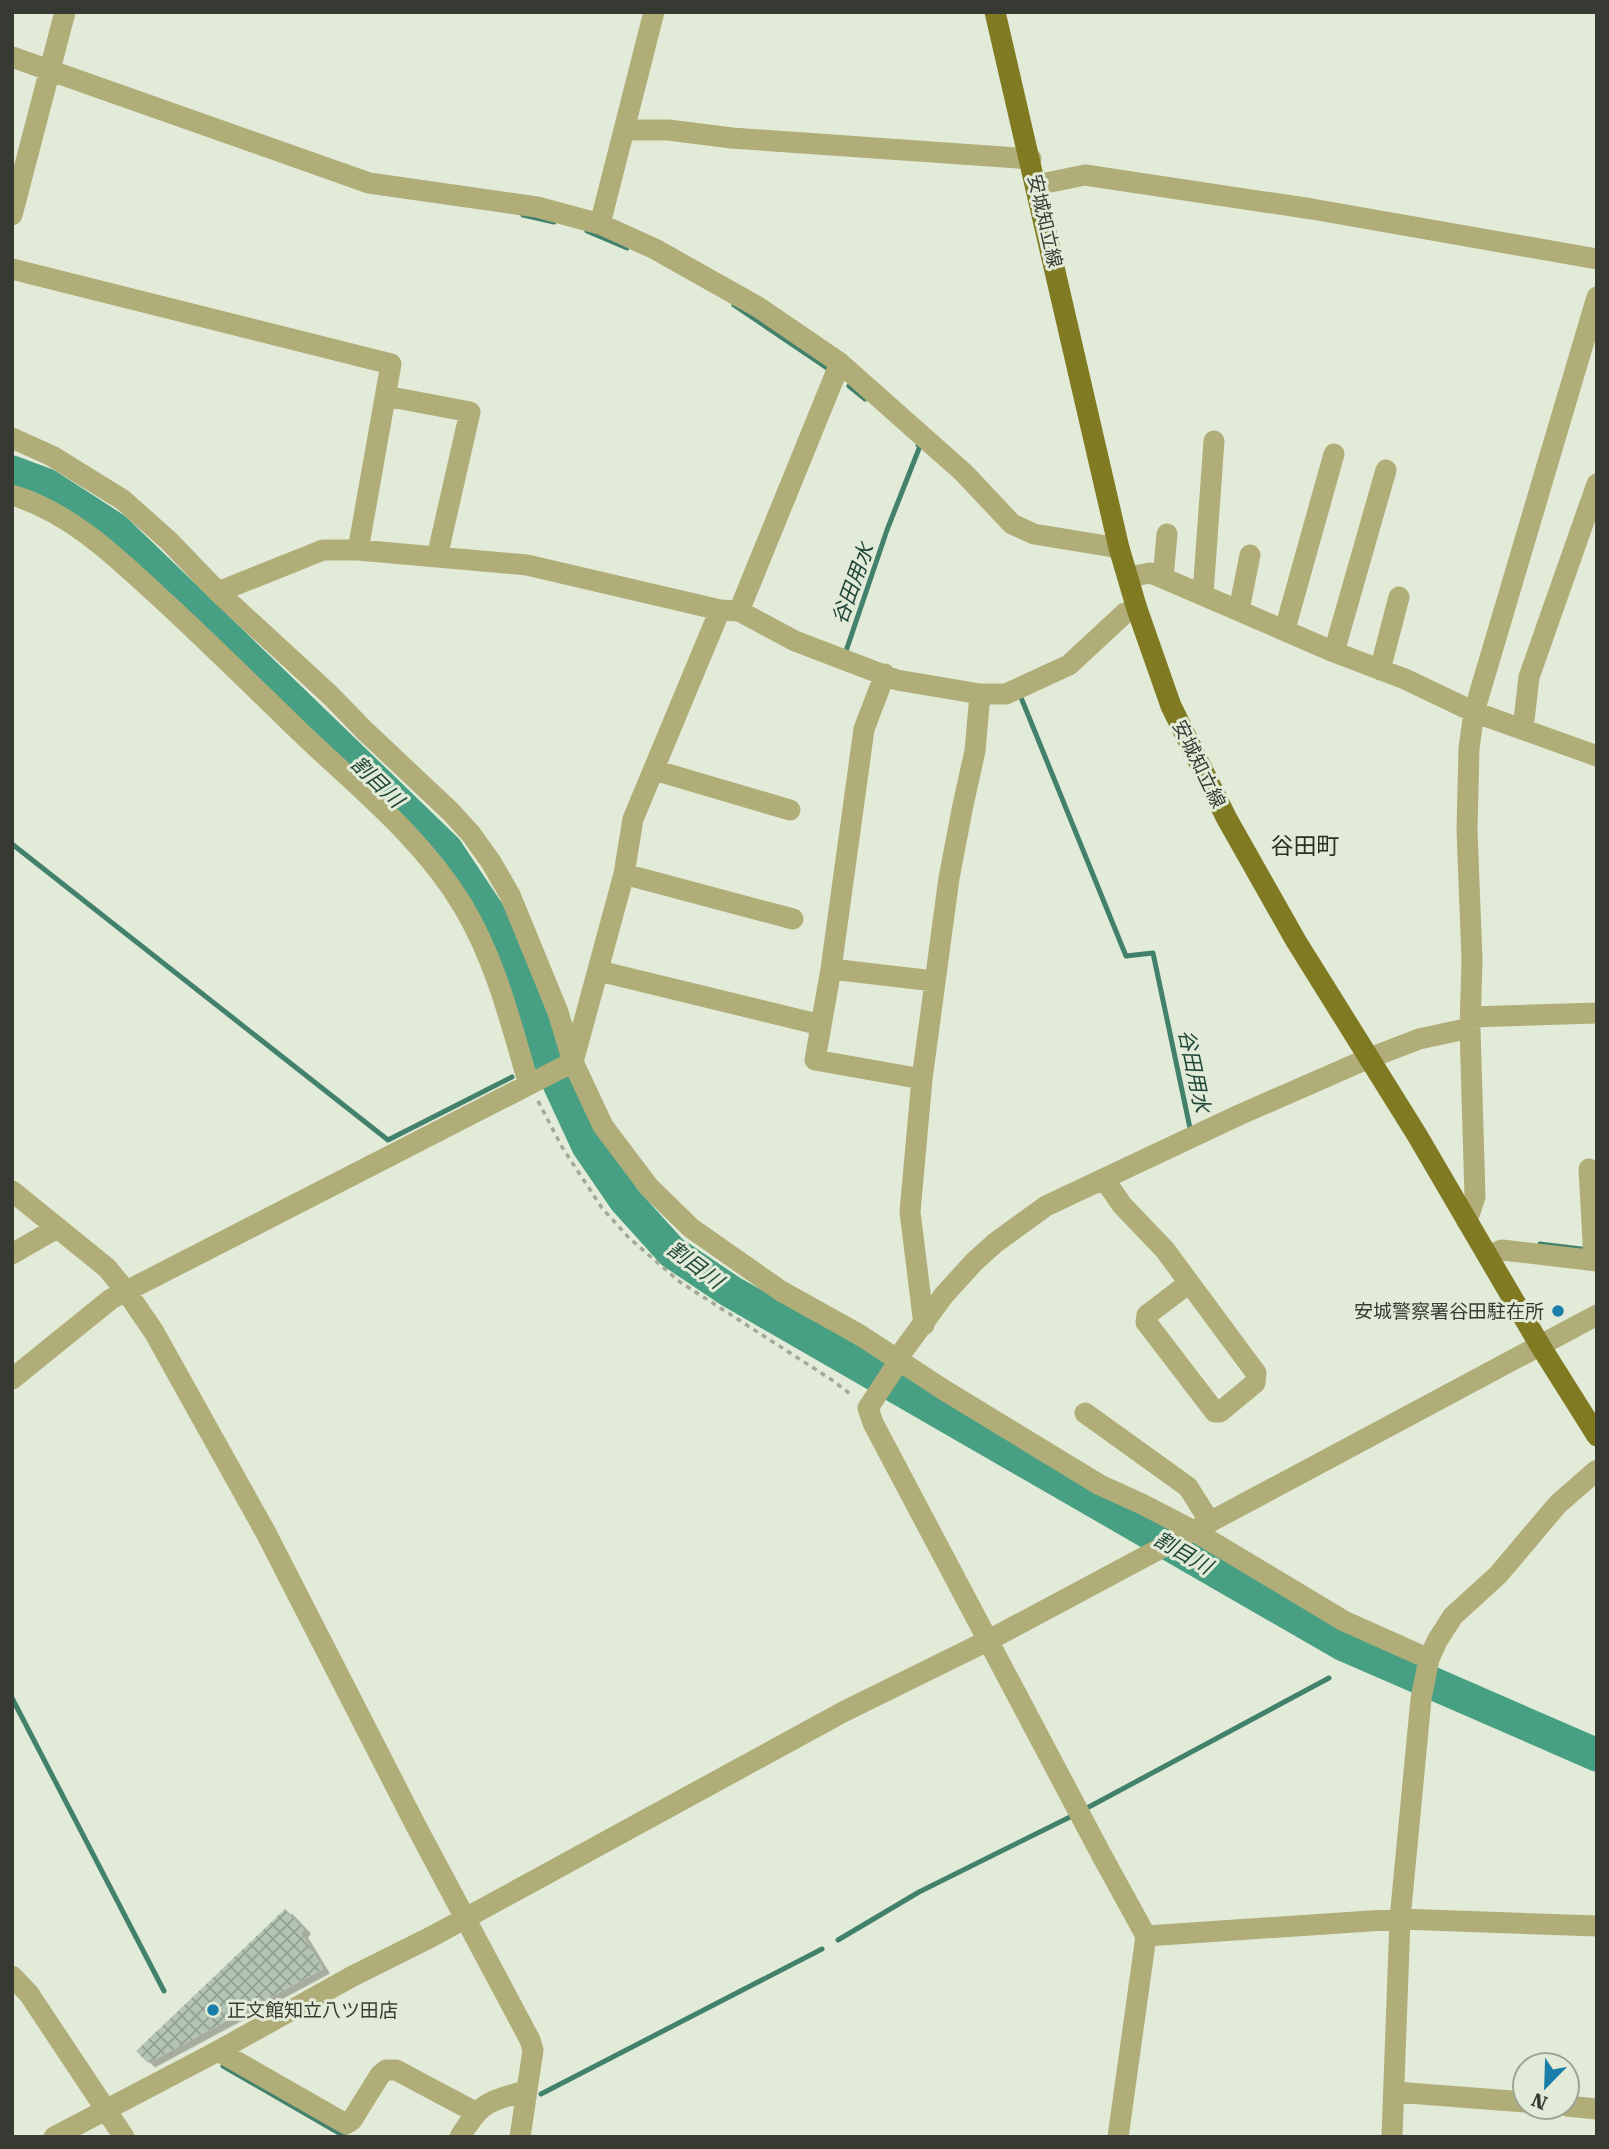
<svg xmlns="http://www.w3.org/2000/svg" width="1609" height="2149" font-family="'Roboto Serif','Noto Sans JP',serif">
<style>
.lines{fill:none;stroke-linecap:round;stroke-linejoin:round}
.stream{stroke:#42816b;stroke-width:5}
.river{stroke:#47a083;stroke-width:33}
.building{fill:url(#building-cross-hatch);filter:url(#shadow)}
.path{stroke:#a2a999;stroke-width:3.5;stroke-dasharray:5 5;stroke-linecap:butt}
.minor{stroke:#b0ad79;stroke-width:21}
.major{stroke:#807a22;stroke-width:21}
.poi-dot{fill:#197ea9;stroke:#e2ebd7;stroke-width:2.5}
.labels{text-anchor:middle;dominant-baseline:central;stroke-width:6;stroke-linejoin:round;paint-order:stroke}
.street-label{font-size:19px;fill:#373a33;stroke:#e2ebd7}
.poi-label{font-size:19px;fill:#373a33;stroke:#e2ebd7;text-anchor:end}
.water-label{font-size:21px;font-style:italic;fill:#1f4638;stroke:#e2ebd7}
.quarter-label{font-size:23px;fill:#293020;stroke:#e2ebd7}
</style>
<defs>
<pattern id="building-cross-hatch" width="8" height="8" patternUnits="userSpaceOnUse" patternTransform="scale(1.75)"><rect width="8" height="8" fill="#b3c4b4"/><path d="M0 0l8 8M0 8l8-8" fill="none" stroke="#92a093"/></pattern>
<filter id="shadow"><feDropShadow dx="7" dy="4.5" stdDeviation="0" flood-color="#0004"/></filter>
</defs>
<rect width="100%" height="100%" fill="#e2ebd7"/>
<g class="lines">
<path class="stream" d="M 523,215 L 554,222
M 587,231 L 627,248
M 734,305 L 830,370
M 849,386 L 865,399
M 845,654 L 887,530 L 920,446 L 918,445
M 1020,695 L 1126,956 L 1153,953 L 1190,1128
M 12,844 L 388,1140 L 512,1077
M 541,1063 L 548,1060
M 1540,1244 L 1589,1250
M 1339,1657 L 1342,1644
M 12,1698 L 164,1991
M 1087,1808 L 1329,1678
M 838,1940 L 919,1892 L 1070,1817
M 223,2066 L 346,2137
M 541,2094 L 822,1949"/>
<path class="river" d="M 12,472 L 47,485 L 115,529 L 446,849 L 492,918 L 548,1060 L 588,1146 L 625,1200 L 672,1252 L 730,1291 L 1342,1644 L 1597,1755"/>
</g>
<path class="building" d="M 285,1909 L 304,1929 L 301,1933 L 323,1969 L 148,2063 L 136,2051 Z"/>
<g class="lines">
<path class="path" d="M 538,1101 L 562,1147 L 602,1208 L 629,1238 L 680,1282 L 832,1380 L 853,1396"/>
<path class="minor" d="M 12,57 L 369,183 L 537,207 L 600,224 L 655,249 L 758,307 L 840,363 L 964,473 L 1012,524 L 1034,534 L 1119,548
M 624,130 L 668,130 L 732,138 L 1031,159
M 1036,185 L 1085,175 L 1312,209 L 1597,259
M 12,215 L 65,12
M 600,224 L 654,12
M 12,269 L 391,364 L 358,550
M 386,396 L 470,412 L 437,557
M 12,438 L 52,456 L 123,500 L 169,541 L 218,592 L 330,695 L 365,731 L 450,811 L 471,834 L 491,862 L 510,895 L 558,1012 L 573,1062 L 603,1126 L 649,1187 L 691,1228 L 781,1291 L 860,1335 L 944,1390 L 1100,1485 L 1142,1504 L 1194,1531 L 1344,1621 L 1429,1659
M 12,495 C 73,513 121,562 167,604 C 211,645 254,687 297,729 C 355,785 421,836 463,906 C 496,961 511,1024 529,1085
M 1129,577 L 1150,573 L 1163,578 L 1334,652 L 1405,679 L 1474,712 L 1597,756
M 1163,578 L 1167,534
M 218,592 L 323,550 L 358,550 L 527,565 L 720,610 L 739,611 L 795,641 L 897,680 L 980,694 L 1006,694 L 1069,665 L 1125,613 L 1137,609
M 1203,594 L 1214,441
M 1239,610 L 1250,555
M 739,611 L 840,363
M 1285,629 L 1334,454
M 1334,652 L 1386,470
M 1380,670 L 1399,597
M 885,674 L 864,729 L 831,969 L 815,1060 L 922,1079
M 1523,729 L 1529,677 L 1597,484
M 654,770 L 790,810
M 624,874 L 793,919
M 831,969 L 934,981
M 599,971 L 821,1025
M 1471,1017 L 1597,1013
M 573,1062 L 624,874 L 633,819 L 720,610
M 1589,1169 L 1594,1260
M 1104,1179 L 1122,1205 L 1165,1250 L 1256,1373 L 1255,1383 L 1220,1412 L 1215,1412 L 1146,1322 L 1147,1315 L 1189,1283
M 12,1191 L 107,1268 L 126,1291 L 154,1332 L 266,1533 L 415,1824 L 530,2040 L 533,2050 L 520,2137
M 1467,1221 L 1475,1197 L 1470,1028 L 1472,960 L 1467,830 L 1469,748 L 1474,712 L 1597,297
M 12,1254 L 57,1228
M 1488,1256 L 1502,1250 L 1597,1261
M 924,1325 L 910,1212 L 922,1079 L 949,878 L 963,805 L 975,751 L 980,694
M 12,1379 L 111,1299 L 573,1062
M 1085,1413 L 1188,1487 L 1210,1522
M 1146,1936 L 1400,1919 L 1597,1926
M 12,1976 L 29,1994 L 124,2137
M 218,2051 L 346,2124 L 352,2120 L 380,2075 L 386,2070 L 396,2070 L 475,2112
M 1395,2092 L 1525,2102
M 1567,2106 L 1597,2109
M 54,2137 L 218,2051 L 351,1977 L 431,1937 L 843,1712 L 989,1640 L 1597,1315
M 460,2137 C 481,2102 487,2102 526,2091
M 1118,2137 L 1146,1936 L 1101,1854 L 873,1423 L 868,1408 L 895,1367 L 897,1359 L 944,1295 L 974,1262 L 995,1243 L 1046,1206 L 1239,1115 L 1367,1059 L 1419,1039 L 1470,1028
M 1392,2137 L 1400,1919 L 1421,1699 L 1429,1659 L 1437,1641 L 1453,1616 L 1498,1575 L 1558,1504 L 1597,1470"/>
<path class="major" d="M 995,12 L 1119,548 L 1137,609 L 1171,706 L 1227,819 L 1296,941 L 1417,1135 L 1541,1347 L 1597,1436"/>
</g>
<g class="poi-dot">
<circle cx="1558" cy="1311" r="7"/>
<circle cx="213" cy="2010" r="7"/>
</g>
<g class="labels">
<g class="street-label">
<text transform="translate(1045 221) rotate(77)">安城知立線</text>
<text transform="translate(1199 764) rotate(64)">安城知立線</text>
</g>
<g class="poi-label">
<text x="1544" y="1311">安城警察署谷田駐在所</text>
<text x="227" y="2010" text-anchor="start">正文館知立八ツ田店</text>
</g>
<g class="water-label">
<text transform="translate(853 584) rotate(-70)">谷田用水</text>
<text transform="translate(377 782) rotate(44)">割目川</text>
<text transform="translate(1194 1071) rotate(78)">谷田用水</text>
<text transform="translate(695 1265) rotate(37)">割目川</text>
<text transform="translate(1183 1553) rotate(30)">割目川</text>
</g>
<g class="quarter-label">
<text x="1305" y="846">谷田町</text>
</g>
</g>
<rect width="1609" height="2149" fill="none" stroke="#373a33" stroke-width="28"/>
<g transform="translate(1546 2086) rotate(203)"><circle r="33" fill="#e2ebd7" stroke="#9ea495" stroke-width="2"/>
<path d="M0-5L12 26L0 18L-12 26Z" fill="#197ea9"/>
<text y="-10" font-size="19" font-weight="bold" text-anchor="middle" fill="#373a33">N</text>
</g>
</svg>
